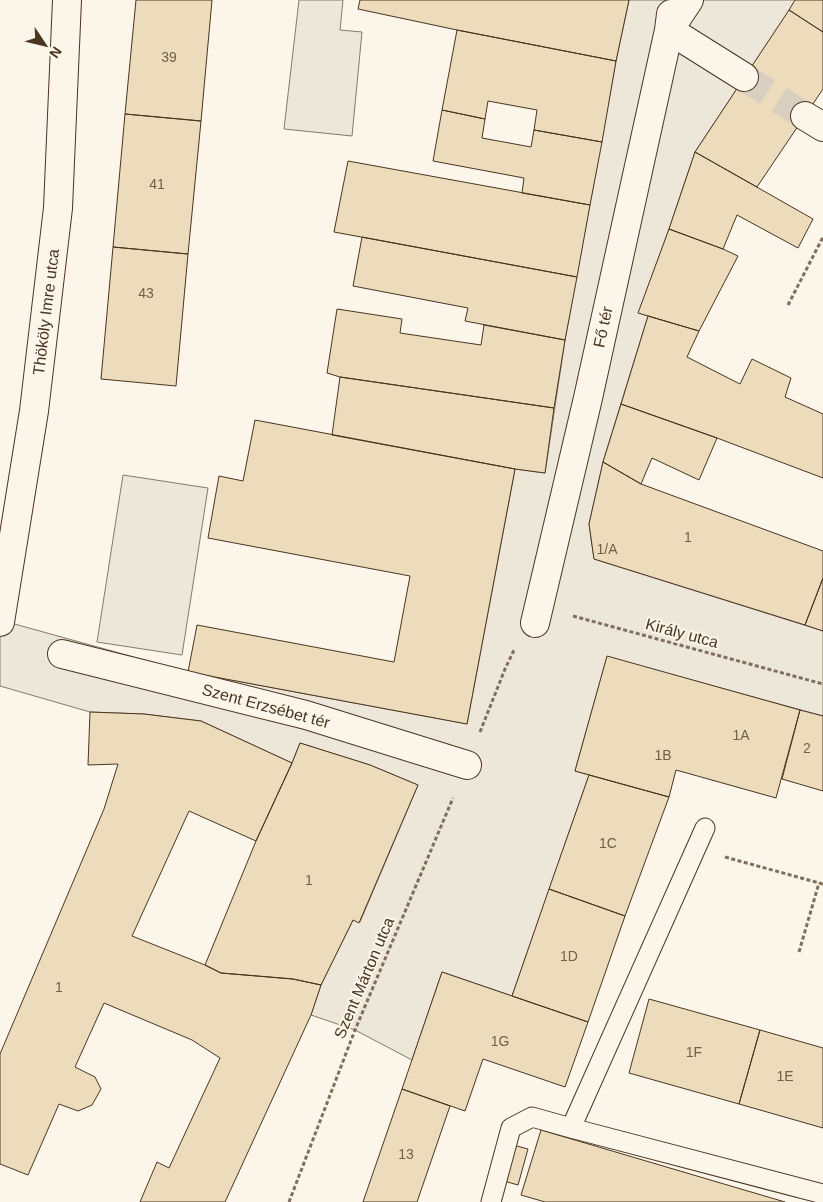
<svg xmlns="http://www.w3.org/2000/svg" width="823" height="1202" font-family="Helvetica,sans-serif">
<style>
.parking{fill:#ede7d9;stroke:#887966}
.building{fill:#ecdcbc;stroke:#4a3520}
.lines{fill:none;stroke-linecap:round;stroke-linejoin:round}
.pedestrian-tunnel{stroke:#d8cfc1;stroke-width:28;stroke-dasharray:28 14;stroke-linecap:butt}
.service-casing{stroke:#4a3520;stroke-width:21}
.pedestrian-casing{stroke:#4a3520;stroke-width:30}
.tertiary-casing{stroke:#4a3520;stroke-width:30}
.path{stroke:#7f6f5c;stroke-width:3;stroke-dasharray:4 2.5;stroke-linecap:butt}
.service{stroke:#fbf6e9;stroke-width:19}
.pedestrian{stroke:#fbf6e9;stroke-width:28}
.tertiary{stroke:#fbf6e9;stroke-width:28}
.labels{text-anchor:middle;dominant-baseline:central;stroke-width:4;stroke-linejoin:round;paint-order:stroke}
.number-label{font-size:14px;fill:#725f47}
.street-label{font-size:16px;fill:#4a3520;stroke:#fbf6e9}
</style>
<rect width="100%" height="100%" fill="#fbf6e9"/>
<path class="parking" d="M 299,0 L 343,0 L 340,30 L 362,32 L 352,136 L 284,129 Z
M 629,0 L 796,0 L 695,152 L 669,229 L 639,313 L 648,316 L 603,462 L 589,524 L 594,559 L 823,631 L 823,716 L 607,657 L 575,771 L 589,775 L 512,996 L 442,972 L 412,1060 L 355,1030 L 311,1015 L 321,985 L 353,920 L 360,922 L 418,785 L 370,765 L 300,743 L 292,763 L 201,721 L 144,714 L 90,712 L 0,686 L 0,620 L 188,672 L 467,724 L 515,469 L 545,473 L 565,340 L 616,61 Z
M 123,475 L 208,488 L 182,655 L 97,642 Z"/>
<path class="building" d="M 136,0 L 212,0 L 201,121 L 125,114 Z
M 360,0 L 629,0 L 616,61 L 457,30 L 358,9 Z
M 795,0 L 823,0 L 823,32 L 789,10 Z
M 789,10 L 823,32 L 823,89 L 757,187 L 695,152 Z
M 457,30 L 616,61 L 602,142 L 534,130 L 537,110 L 488,101 L 485,119 L 442,110 Z
M 442,110 L 485,119 L 482,138 L 531,147 L 534,130 L 602,142 L 590,205 L 522,193 L 524,178 L 433,161 Z
M 125,114 L 201,121 L 188,254 L 113,247 Z
M 695,152 L 813,219 L 798,248 L 737,215 L 723,249 L 669,229 Z
M 348,161 L 590,205 L 577,277 L 334,232 Z
M 669,229 L 723,249 L 738,256 L 699,331 L 638,313 Z
M 362,237 L 577,277 L 565,340 L 465,321 L 468,308 L 353,286 Z
M 113,247 L 188,254 L 176,386 L 101,379 Z
M 337,309 L 402,319 L 400,333 L 481,345 L 484,325 L 565,340 L 554,408 L 340,377 L 327,373 Z
M 648,316 L 699,331 L 687,357 L 740,384 L 752,359 L 791,378 L 785,397 L 823,414 L 823,478 L 717,438 L 621,404 Z
M 340,377 L 554,408 L 545,473 L 515,469 L 332,435 Z
M 621,404 L 717,438 L 699,480 L 652,458 L 641,484 L 603,462 Z
M 255,420 L 515,469 L 467,724 L 188,672 L 197,625 L 394,662 L 410,576 L 208,538 L 219,476 L 243,481 Z
M 603,462 L 641,484 L 823,551 L 823,578 L 805,625 L 594,559 L 589,524 Z
M 823,578 L 823,631 L 805,625 Z
M 607,656 L 800,710 L 776,798 L 676,770 L 669,797 L 575,771 Z
M 800,710 L 823,716 L 823,791 L 782,779 Z
M 90,712 L 144,714 L 201,721 L 292,763 L 256,841 L 189,811 L 132,936 L 205,965 L 221,973 L 293,979 L 321,985 L 311,1015 L 225,1202 L 140,1202 L 157,1162 L 169,1168 L 220,1058 L 192,1040 L 104,1003 L 75,1067 L 95,1077 L 101,1089 L 92,1105 L 78,1111 L 59,1104 L 28,1175 L 0,1164 L 0,1054 L 104,809 L 118,764 L 88,765 Z
M 300,743 L 370,765 L 418,785 L 359,923 L 353,920 L 321,985 L 293,979 L 221,973 L 205,965 L 256,841 L 292,763 Z
M 589,775 L 669,797 L 625,916 L 549,889 Z
M 549,889 L 625,916 L 588,1022 L 512,996 Z
M 442,972 L 588,1022 L 565,1087 L 483,1059 L 465,1111 L 402,1089 Z
M 649,999 L 760,1030 L 739,1104 L 629,1073 Z
M 760,1030 L 823,1048 L 823,1128 L 739,1104 Z
M 402,1089 L 450,1106 L 417,1202 L 363,1202 Z
M 541,1130 L 785,1202 L 545,1202 L 521,1195 Z
M 513,1145 L 528,1149 L 518,1185 L 504,1181 Z"/>
<g class="lines">
<path class="pedestrian-tunnel" d="M 744,77 L 805,116"/>
<g class="service-casing">
<path id="service" d="M 571,1128 L 705,828
M 491,1202 L 511,1128 L 532,1117 L 571,1128 L 823,1194"/>
</g>
<g class="pedestrian-casing">
<path id="pedestrian" d="M 671,14 L 669,30 L 744,77
M 805,116 L 823,127
M 535,623 L 588,398 L 669,30 L 689,0
M 62,654 L 306,715 L 467,765"/>
</g>
<g class="tertiary-casing">
<path id="tertiary" d="M 0,622 L 34,411 L 58,208 L 67,0"/>
</g>
<path class="path" d="M 788,305 L 823,237
M 573,616 L 823,684
M 480,732 L 505,669 L 514,650
M 725,857 L 823,884
M 799,952 L 819,883
M 289,1202 L 355,1030 L 453,798"/>
<use href="#service" class="service"/>
<use href="#pedestrian" class="pedestrian"/>
<use href="#tertiary" class="tertiary"/>
</g>
<g class="labels">
<g class="number-label">
<text x="169" y="57">39</text>
<text x="157" y="184">41</text>
<text x="146" y="293">43</text>
<text x="688" y="537">1</text>
<text x="607" y="549">1/A</text>
<text x="741" y="735">1A</text>
<text x="807" y="748">2</text>
<text x="663" y="755">1B</text>
<text x="608" y="843">1C</text>
<text x="309" y="880">1</text>
<text x="569" y="956">1D</text>
<text x="59" y="987">1</text>
<text x="500" y="1041">1G</text>
<text x="694" y="1052">1F</text>
<text x="785" y="1076">1E</text>
<text x="406" y="1154">13</text>
</g>
<g class="street-label">
<text transform="translate(46 312) rotate(-83)">Thököly Imre utca</text>
<text transform="translate(603 327) rotate(-78)">Fő tér</text>
<text transform="translate(682 633) rotate(15)">Király utca</text>
<text transform="translate(266 706) rotate(15)">Szent Erzsébet tér</text>
<text transform="translate(364 978) rotate(-67)">Szent Márton utca</text>
</g>
</g>
<g transform="translate(45 45) rotate(125)" stroke="#fbf6e9" stroke-width="4" paint-order="stroke">
<path d="M0-4L9 19L0 12L-9 19Z" fill="#4a3520"/>
<text y="-8" font-size="14" font-weight="bold" text-anchor="middle" fill="#4a3520">N</text>
</g>
</svg>
